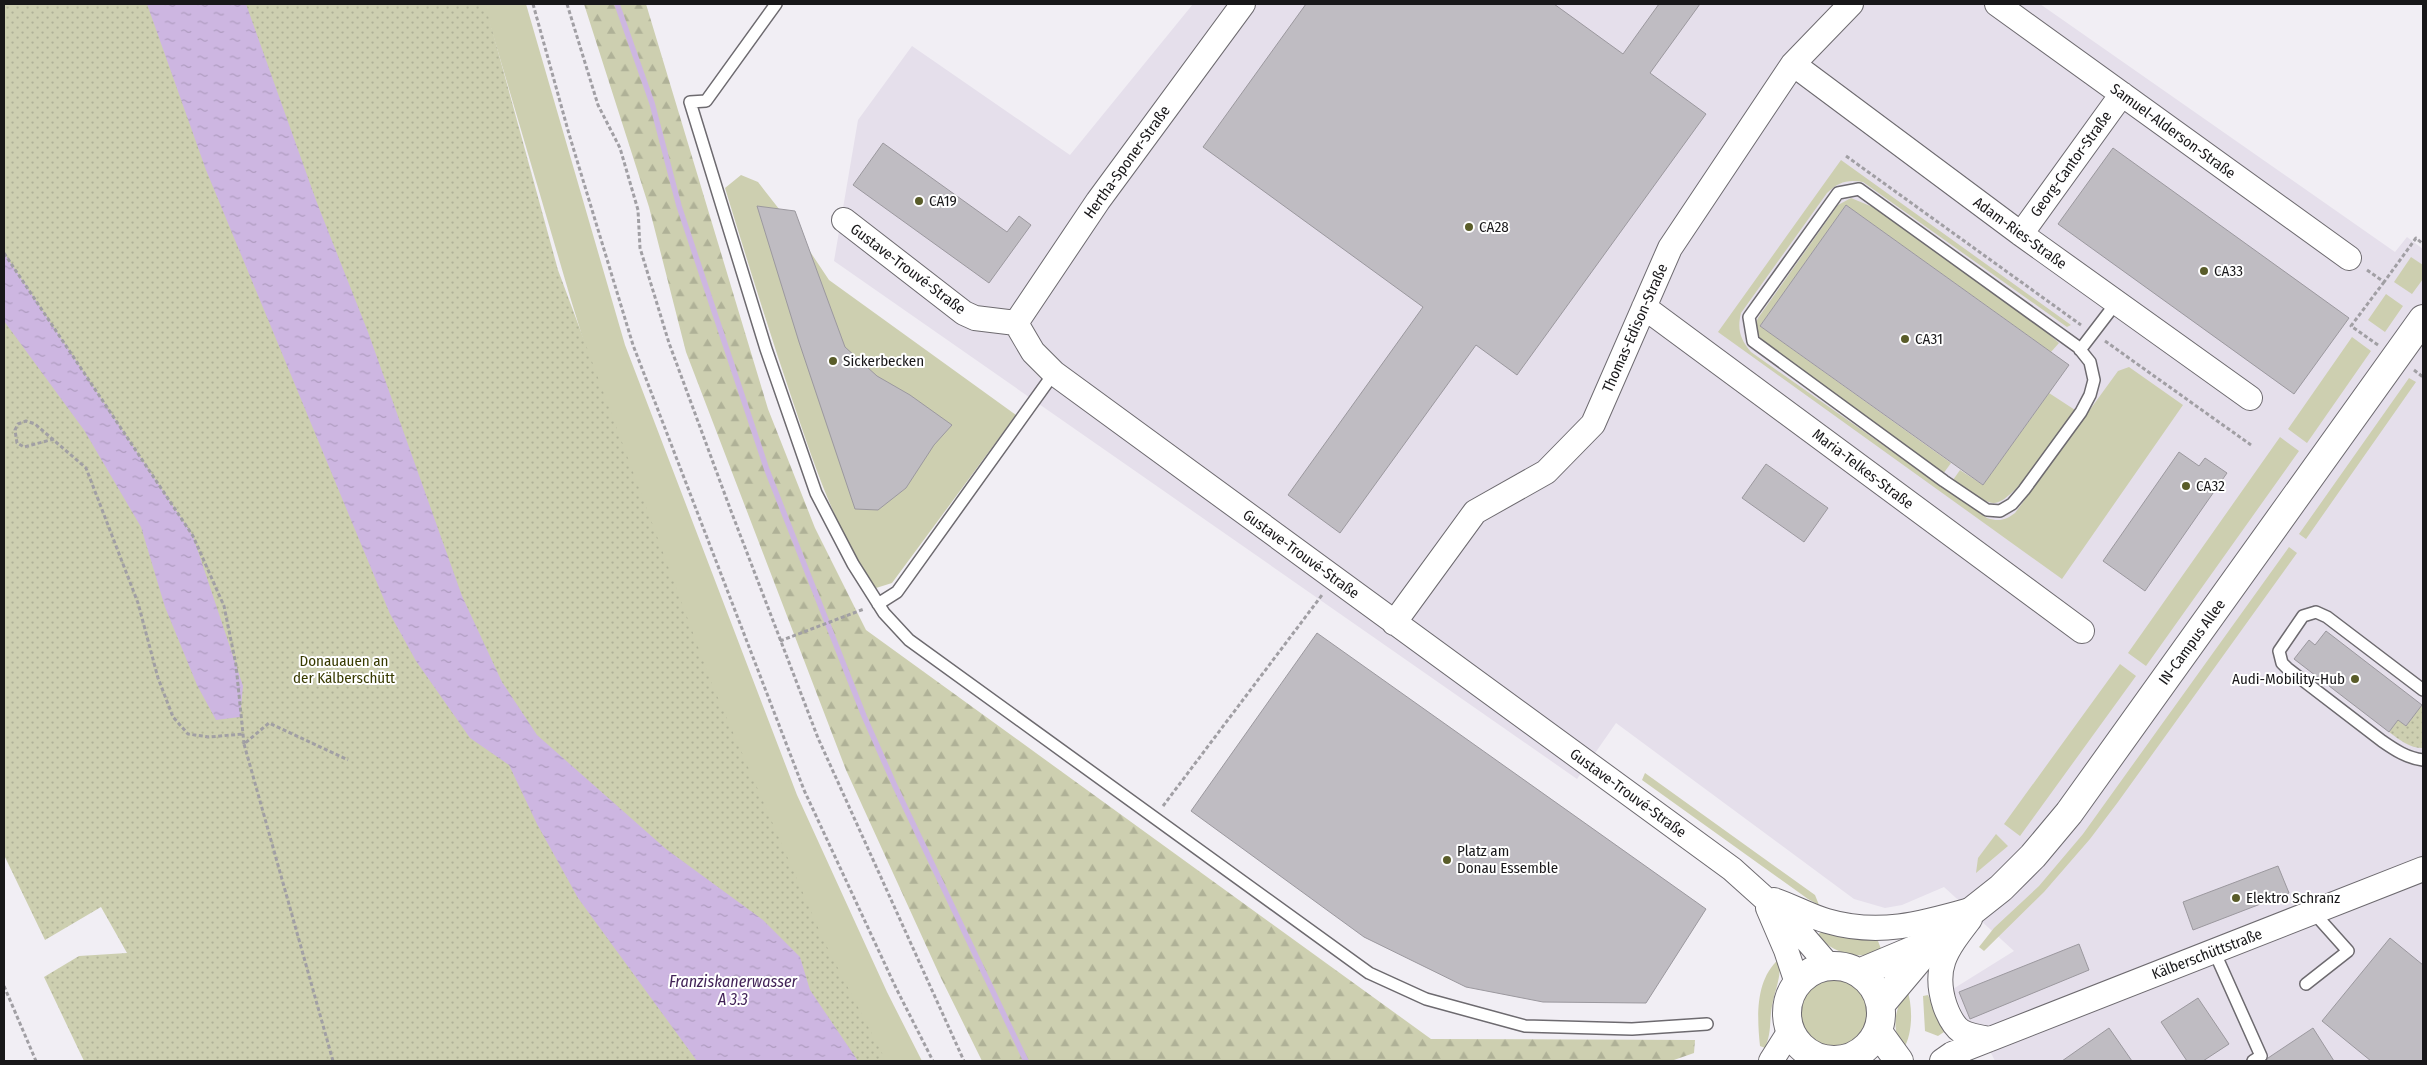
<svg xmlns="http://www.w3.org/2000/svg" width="2427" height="1065" font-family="'Fira Sans Condensed',sans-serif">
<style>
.built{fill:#e5dfeb}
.green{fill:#cdcfb0}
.forest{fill:url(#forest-firs)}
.park{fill:url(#park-dots)}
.water{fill:url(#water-ripples)}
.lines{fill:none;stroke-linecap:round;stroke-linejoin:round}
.stream{stroke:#cdb6e1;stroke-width:5.5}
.building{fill:#bfbcc2;stroke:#9b989e}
.lane-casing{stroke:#6d6a6f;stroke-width:14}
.street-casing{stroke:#6d6a6f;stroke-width:26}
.secondary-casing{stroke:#6d6a6f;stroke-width:30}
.path{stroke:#a19fa4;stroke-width:3;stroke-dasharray:4 2.5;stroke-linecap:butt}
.lane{stroke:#fff;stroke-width:11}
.street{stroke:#fff;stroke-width:24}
.secondary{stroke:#fff;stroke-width:28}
.poi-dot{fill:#595c29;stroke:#fff;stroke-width:2}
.labels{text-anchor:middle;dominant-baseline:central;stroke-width:4;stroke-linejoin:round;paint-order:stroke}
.street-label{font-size:15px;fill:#181719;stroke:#fff}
.poi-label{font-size:15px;fill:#181719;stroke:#fff;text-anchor:start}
.park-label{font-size:15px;fill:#383a00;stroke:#fff}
.water-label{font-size:16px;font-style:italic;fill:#422358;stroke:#fff}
</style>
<defs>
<pattern id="forest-firs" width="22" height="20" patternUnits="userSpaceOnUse" patternTransform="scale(1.25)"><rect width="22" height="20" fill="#cdcfb0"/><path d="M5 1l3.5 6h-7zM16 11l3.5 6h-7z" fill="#afb197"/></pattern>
<pattern id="park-dots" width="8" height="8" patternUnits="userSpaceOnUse" patternTransform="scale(1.25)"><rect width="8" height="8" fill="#cdcfb0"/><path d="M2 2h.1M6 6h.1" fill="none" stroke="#afb197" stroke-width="1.8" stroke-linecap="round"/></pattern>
<pattern id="water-ripples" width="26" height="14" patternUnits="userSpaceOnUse" patternTransform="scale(1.25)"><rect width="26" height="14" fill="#cdb6e1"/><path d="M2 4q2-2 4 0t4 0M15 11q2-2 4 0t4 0" fill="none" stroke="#af9cc0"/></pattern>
</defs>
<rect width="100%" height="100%" fill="#f1eef4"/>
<path class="built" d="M 1193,4 L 2040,4 L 2395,252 L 2407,237 L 2423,249 L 2423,1061 L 1995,1061 L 1979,1029 L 1967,1024 L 1953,989 L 2014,951 L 1944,887 L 1902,905 L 1885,908 L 1854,899 L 1616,723 L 1577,779 L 834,261 L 858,120 L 912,46 L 1070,155 Z"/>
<path class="green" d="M 484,4 L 526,4 L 625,345 L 797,795 L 887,992 L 922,1061 L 882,1061 L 763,843 L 662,595 L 571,300 Z
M 1841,160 L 2071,325 L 2067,327 L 1863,182 C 1848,179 1838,182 1827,193 L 1741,313 C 1737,329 1740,339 1751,352 L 1987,518 C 1999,522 2006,520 2015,513 L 2118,371 L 2129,367 L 2183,405 L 2062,579 L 1718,332 Z
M 741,175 L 758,182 L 797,232 L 829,280 L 1016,415 L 892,583 L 876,588 C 836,532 815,467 793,402 C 769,331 747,260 725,188 Z
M 1851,198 L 1880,210 L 2021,310 L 2059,343 L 2051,352 L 1846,205 L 1760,326 L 1951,463 L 1943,474 L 1760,338 C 1756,331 1754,326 1758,318 L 1838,205 Z
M 2411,257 L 2423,265 L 2423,279 L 2412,294 L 2394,282 Z
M 2386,294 L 2403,306 L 2385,332 L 2368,320 Z
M 2352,337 L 2371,351 L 2307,443 L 2288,429 Z
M 2409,378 L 2416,382 L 2306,539 L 2299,534 Z
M 2049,393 L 2075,410 C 2063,427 2013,506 1993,503 C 1980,501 1964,487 1953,480 L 1960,470 L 1983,485 Z
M 2280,437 L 2299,451 L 2146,666 L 2128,653 Z
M 2289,547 L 2297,553 L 2118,802 L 2090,839 L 2044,892 L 1984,951 L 1979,947 L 1994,928 L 2039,886 L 2083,834 Z
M 2120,664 L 2136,676 L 2020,836 L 2004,824 Z
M 1645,773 L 1815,895 L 1819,905 L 1808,899 L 1642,780 Z
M 1996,834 L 2008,846 L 1976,873 L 1978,858 Z
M 1825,929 L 1878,941 L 1883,954 C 1856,958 1837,955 1816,936 Z
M 1779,959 C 1782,977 1775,989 1772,1006 C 1769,1023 1772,1031 1765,1048 L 1760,1046 C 1757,1017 1755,980 1779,959 Z
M1800 1015a35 35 0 1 1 70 0a35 35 0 1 1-70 0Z
M 1907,989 C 1913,1007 1913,1034 1903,1050 C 1891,1028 1894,1010 1907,989 Z
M 1928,995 L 1944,1032 L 1938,1036 L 1925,1031 L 1923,996 Z"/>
<path class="forest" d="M 584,4 L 646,4 L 768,409 L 815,528 L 866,630 L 1431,1039 L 1695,1040 L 1694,1053 L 1671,1061 L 982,1061 L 940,976 L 846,770 L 686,352 L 649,207 Z"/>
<path class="park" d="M 4,4 L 485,4 L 558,270 L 712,684 L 824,941 L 886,1061 L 84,1061 L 44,977 L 79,956 L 127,953 L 101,907 L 45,940 L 4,855 Z
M 2422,705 L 2423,748 C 2409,748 2400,740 2389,732 L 2398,720 L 2406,726 Z"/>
<path class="water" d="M 147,4 L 246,4 L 317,203 L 368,332 L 462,596 L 502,682 L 537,735 L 666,849 L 763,920 L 800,957 L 810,990 L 858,1061 L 697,1061 L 578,898 L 537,824 L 509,765 L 470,738 L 416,661 L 390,614 L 206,170 Z
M 4,253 L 193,536 L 243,686 L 240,717 L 216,720 L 197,685 L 165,607 L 141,527 L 84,430 L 4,321 Z"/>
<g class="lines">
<path class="stream" d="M 617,4 L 652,103 L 679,206 L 767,470 L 864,716 L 895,786 L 1026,1061"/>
</g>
<path class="building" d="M 1306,4 L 1554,4 L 1623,54 L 1659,4 L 1700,4 L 1650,73 L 1706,114 L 1517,375 L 1476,345 L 1340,533 L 1288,495 L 1423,307 L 1203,147 Z
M 883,143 L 1007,232 L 1019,216 L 1031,225 L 989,283 L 853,185 Z
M 2113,148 L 2349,318 L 2294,394 L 2058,224 Z
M 1846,205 L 2069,365 L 1983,485 L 1760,326 Z
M 757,206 L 795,211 L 845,347 L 877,376 L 910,395 L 952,425 L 934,445 L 906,488 L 878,510 L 855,509 L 799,342 Z
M 2179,452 L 2199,466 L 2205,458 L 2227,473 L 2145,591 L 2103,561 Z
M 1766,464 L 1828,508 L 1804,542 L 1742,498 Z
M 2326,631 L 2422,705 L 2406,726 L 2398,720 L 2389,732 L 2294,659 L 2309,640 L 2315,645 Z
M 1317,633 L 1706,909 L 1646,1003 L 1543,1002 L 1466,987 L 1364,937 L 1191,811 Z
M 2278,866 L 2289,893 L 2193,930 L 2183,902 Z
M 2390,938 L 2423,965 L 2423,1061 L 2371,1061 L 2322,1021 Z
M 2079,944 L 2089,970 L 1970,1019 L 1959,992 Z
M 2198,998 L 2229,1044 L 2203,1061 L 2187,1061 L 2161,1022 Z
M 2109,1028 L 2132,1061 L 2062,1061 Z
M 2313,1028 L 2334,1061 L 2266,1061 L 2268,1058 Z"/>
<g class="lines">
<g class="lane-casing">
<path id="lane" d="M 776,4 L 706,101 L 690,102 L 766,349 L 816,493 L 853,564 L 884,613 L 909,640 L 1369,973 L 1426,999 L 1525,1026 L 1632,1029 L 1707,1024
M 1859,189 L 2078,347 L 2090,362 L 2094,380 L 2090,395 L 2081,412 L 2024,490 L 2012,504 L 2000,511 L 1987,510 L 1944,481 L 1753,341 L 1749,317 L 1838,193 Z
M 2080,350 L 2116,303
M 878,604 L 897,592 L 1054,373
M 2423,690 L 2327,617 L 2316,612 L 2303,616 L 2279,651 L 2282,663 L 2287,668 L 2382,741 C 2395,750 2407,758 2423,760
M 2214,951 L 2261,1056 L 2253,1061
M 2306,984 L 2348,951 L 2314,913"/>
</g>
<g class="street-casing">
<path id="street" d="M 1997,4 L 2349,258
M 1793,64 L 2021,234 L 2250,398
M 844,220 L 964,313 L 975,318 L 1016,323 L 1033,352 L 1054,373 L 1732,869 L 1791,922 L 1829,966
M 2021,234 L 2122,94
M 1644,307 L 2082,631
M 1016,323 L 1098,201 L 1243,4
M 1394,623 L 1475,512 L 1546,472 L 1593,424 L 1670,248 L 1793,64 L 1851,4
M 1774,900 C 1792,906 1809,916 1827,921 C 1878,936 1921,924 1970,910
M 1768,908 L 1786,950 L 1797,983
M 1970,919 C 1947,949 1932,967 1945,1006 C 1955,1033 1963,1035 1990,1039
M 1771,1061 L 1790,1031
M 1807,1061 L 1815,1056
M 1942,1061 L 1952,1054 L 2423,869"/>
</g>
<g class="secondary-casing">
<path id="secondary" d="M1787 1013a47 47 0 1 1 94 0a47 47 0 1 1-94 0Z
M 1859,973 L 1928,944
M 1881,1004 L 1934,941 L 2001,888 L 2033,856 L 2069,813 L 2423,319
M 1878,1032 L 1899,1061"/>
</g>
<path class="path" d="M 533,4 L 569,134 L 633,345 L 804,790 L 896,988 L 933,1061
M 567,4 L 598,105 L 620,148 L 638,210 L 640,248 L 669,343 L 731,511 L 818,738 L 964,1061
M 1846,156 L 2081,325
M 4,253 L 193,536 L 224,606 L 236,665 L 244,744
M 2367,270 L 2384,282 L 2416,238 L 2423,244
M 2105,341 L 2251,445
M 2378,345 L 2351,326 L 2384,282
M 2414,370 L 2423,377
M 54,439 L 24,447 L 17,443 L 15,430 L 18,424 L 26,421 L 35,424 L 86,468 L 138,603 L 158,678 L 173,717 L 188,734 L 209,737 L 243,734
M 780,641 L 864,609
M 1163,806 L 1322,595
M 4,986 L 36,1061
M 333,1061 L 244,744 L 269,723 L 348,760"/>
<use href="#lane" class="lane"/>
<use href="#street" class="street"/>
<use href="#secondary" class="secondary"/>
</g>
<g class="poi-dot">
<circle cx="919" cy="201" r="5"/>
<circle cx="1469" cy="227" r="5"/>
<circle cx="2204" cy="271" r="5"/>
<circle cx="1905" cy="339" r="5"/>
<circle cx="833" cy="361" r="5"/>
<circle cx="2186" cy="486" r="5"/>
<circle cx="2355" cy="679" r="5"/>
<circle cx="1447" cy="860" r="5"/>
<circle cx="2236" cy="898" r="5"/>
</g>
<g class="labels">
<g class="street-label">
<text transform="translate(2173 131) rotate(36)">Samuel-Alderson-Straße</text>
<text transform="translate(1127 162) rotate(-54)">Hertha-Sponer-Straße</text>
<text transform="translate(2071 164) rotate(-54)">Georg-Cantor-Straße</text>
<text transform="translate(2020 233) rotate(36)">Adam-Ries-Straße</text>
<text transform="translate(908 269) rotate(37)">Gustave-Trouvé-Straße</text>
<text transform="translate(1635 328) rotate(-66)">Thomas-Edison-Straße</text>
<text transform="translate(1863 469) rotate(37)">Maria-Telkes-Straße</text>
<text transform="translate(1301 554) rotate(36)">Gustave-Trouvé-Straße</text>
<text transform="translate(2192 642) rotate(-54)">IN-Campus Allee</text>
<text transform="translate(1628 793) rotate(36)">Gustave-Trouvé-Straße</text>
<text transform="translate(2207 954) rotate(-21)">Kälberschüttstraße</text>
</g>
<g class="poi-label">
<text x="929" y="201">CA19</text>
<text x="1479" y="227">CA28</text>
<text x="2214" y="271">CA33</text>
<text x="1915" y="339">CA31</text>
<text x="843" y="361">Sickerbecken</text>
<text x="2196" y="486">CA32</text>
<text x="2345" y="679" text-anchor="end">Audi-Mobility-Hub</text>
<text x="1457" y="851">Platz am<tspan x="1457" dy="17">Donau Essemble</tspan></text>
<text x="2246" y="898">Elektro Schranz</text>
</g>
<g class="park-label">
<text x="344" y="661">Donauauen an<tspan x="344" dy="17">der Kälberschütt</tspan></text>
</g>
<g class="water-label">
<text x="733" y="981">Franziskanerwasser<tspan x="733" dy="18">A 3.3</tspan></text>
</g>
</g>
<rect width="2427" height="1065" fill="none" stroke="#181719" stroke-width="10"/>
</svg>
